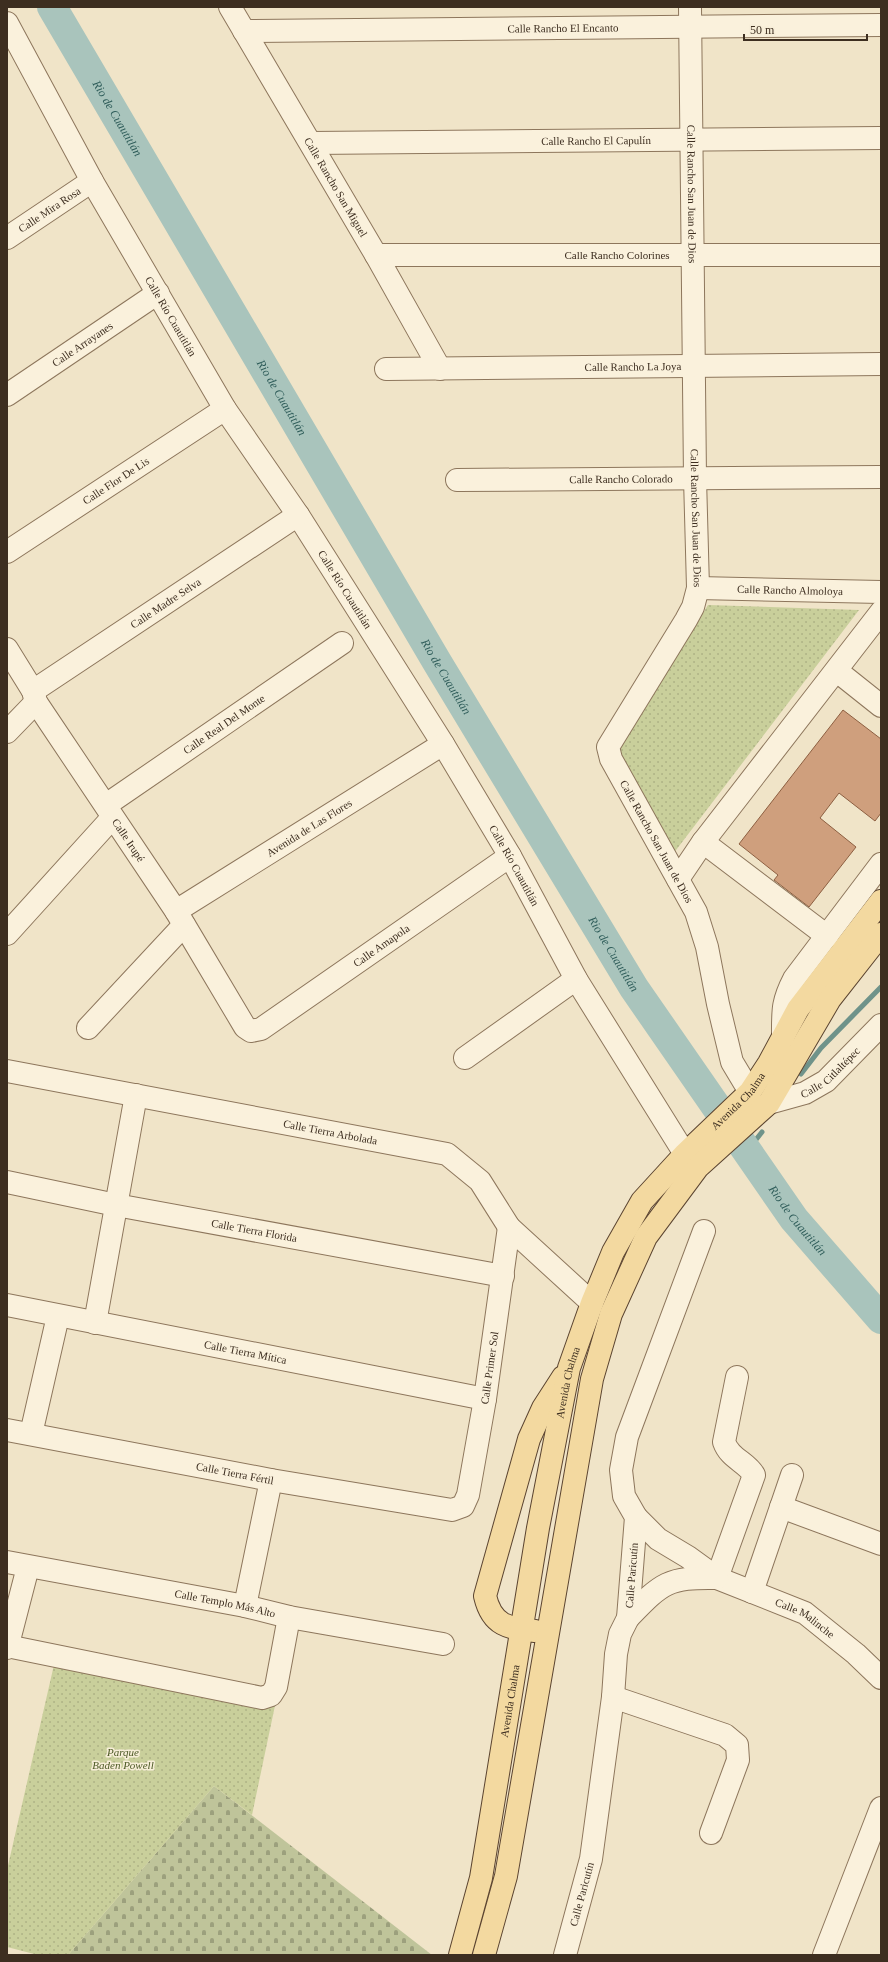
<svg xmlns="http://www.w3.org/2000/svg" width="888" height="1962" font-family="Georgia,serif">
<style>
.cemetery{fill:url(#cemetery-stones)}
.park{fill:url(#park-dots)}
.lines{fill:none;stroke-linecap:round;stroke-linejoin:round}
.stream{stroke:#6f938a;stroke-width:5}
.river{stroke:#a9c4bc;stroke-width:30}
.building{fill:#cf9f7d;stroke:#8d5f41}
.minor-casing{stroke:#8d765c;stroke-width:24}
.major-casing{stroke:#5b4430;stroke-width:24}
.minor{stroke:#faf1dc;stroke-width:22}
.major{stroke:#f3d9a0;stroke-width:22}
.labels{text-anchor:middle;dominant-baseline:central;stroke-width:3;stroke-linejoin:round;paint-order:stroke}
.street-label{font-size:11px;fill:#3d2e20;stroke:#f7eed8}
.park-label{font-size:11px;font-style:italic;fill:#4d5a26;stroke:#f7eed8}
.water-label{font-size:12px;font-style:italic;fill:#2f5d5a;stroke:#f7eed8}
</style>
<defs>
<pattern id="cemetery-stones" width="16" height="16" patternUnits="userSpaceOnUse"><rect width="16" height="16" fill="#bfc49a"/><path d="M2 7V4a2 2 0 0 1 4 0v3zM10 15v-3a2 2 0 0 1 4 0v3z" fill="#9ca07d"/></pattern>
<pattern id="park-dots" width="8" height="8" patternUnits="userSpaceOnUse"><rect width="8" height="8" fill="#c9cf9b"/><path d="M2 2h.1M6 6h.1" fill="none" stroke="#aeb285" stroke-width="1.8" stroke-linecap="round"/></pattern>
</defs>
<rect width="100%" height="100%" fill="#f0e4c8"/>
<path class="cemetery" d="M 214,1786 L 432,1955 L 68,1955 Z"/>
<path class="park" d="M 708,605 L 859,610 L 670,858 L 616,752 Z
M 56,1656 L 277,1696 L 252,1815 L 214,1786 L 68,1955 L 38,1955 L 7,1947 L 7,1870 Z"/>
<g class="lines">
<path class="stream" d="M 801,1074 L 821,1048 L 881,987
M 747,1151 L 762,1132"/>
<path class="river" id="s1" d="M 52,7 L 437,662 L 634,988 L 794,1219 L 881,1319"/>
</g>
<path class="building" d="M 843,710 L 881,739 L 881,813 L 875,821 L 839,793 L 820,818 L 856,847 L 809,907 L 774,880 L 778,875 L 739,844 Z"/>
<g class="lines">
<g class="minor-casing">
<g id="minor">
<path id="s2" d="M 230,7 L 376,255 L 440,369"/>
<path id="s3" d="M 690,7 L 695,478 L 698,588 L 693,607 L 686,620 L 608,747 L 611,759 L 696,912 L 707,947 L 718,1004 L 732,1062 L 750,1092"/>
<path id="s4" d="M 7,23 L 92,181 L 225,409 L 298,515 L 443,744 L 510,856 L 576,979 L 685,1154"/>
<path id="s5" d="M 244,31 L 881,25"/>
<path id="s6" d="M 311,143 L 881,138"/>
<path id="s7" d="M 7,238 L 92,181"/>
<path id="s8" d="M 376,255 L 881,255"/>
<path id="s9" d="M 386,369 L 881,364"/>
<path id="s10" d="M 7,395 L 158,293"/>
<path id="s11" d="M 457,480 L 881,477"/>
<path id="s12" d="M 7,552 L 225,409"/>
<path id="s13" d="M 698,588 L 881,592"/>
<path id="s14" d="M 7,649 L 33,691 L 36,702 L 176,911 L 245,1027 L 251,1031 L 261,1029 L 510,856"/>
<path d="M 837,671 L 881,706"/>
<path id="s15" d="M 33,691 L 298,515"/>
<path d="M 7,732 L 36,702"/>
<path id="s16" d="M 106,805 L 342,643"/>
<path d="M 703,842 L 827,936"/>
<path d="M 678,879 L 703,842 L 881,612"/>
<path id="s17" d="M 176,911 L 443,744"/>
<path d="M 7,934 L 112,818"/>
<path d="M 88,1028 L 184,925"/>
<path d="M 783,1037 C 783,1011 782,1002 794,979 L 881,864"/>
<path d="M 465,1058 L 576,979"/>
<path id="s18" d="M 7,1071 L 447,1154 L 480,1181 L 509,1227 L 592,1303"/>
<path id="s19" d="M 769,1103 L 805,1093 L 826,1081 L 881,1025"/>
<path id="s20" d="M 7,1182 L 116,1205 L 503,1276"/>
<path id="s21" d="M 7,1305 L 485,1399"/>
<path d="M 95,1323 L 136,1095"/>
<path id="s22" d="M 7,1430 L 271,1480 L 452,1510 L 463,1506 L 468,1495 L 485,1399 L 509,1227"/>
<path d="M 31,1434 L 58,1316"/>
<path d="M 781,1507 L 881,1544"/>
<path id="s23" d="M 636,1517 L 658,1539 L 688,1557 L 717,1578 L 805,1613 L 856,1654 L 881,1678"/>
<path id="s24" d="M 7,1562 L 245,1606 L 289,1617 L 443,1644"/>
<path d="M 717,1578 L 754,1475 C 747,1462 730,1459 724,1442 L 737,1377"/>
<path d="M 752,1592 L 792,1475"/>
<path d="M 245,1606 L 271,1480"/>
<path d="M 628,1618 C 662,1583 667,1577 717,1578"/>
<path d="M 7,1646 L 262,1698 L 271,1695 L 276,1687 L 289,1617"/>
<path d="M 7,1648 L 28,1567"/>
<path d="M 613,1697 L 725,1735 L 737,1745 L 738,1760 L 711,1833"/>
<path id="s25" d="M 565,1955 L 591,1859 L 613,1697 L 616,1654 L 620,1634 L 628,1618 L 636,1517 L 624,1496 L 621,1470 L 627,1437 L 704,1231"/>
<path d="M 824,1955 L 881,1808"/>
</g>
</g>
<g class="major-casing">
<g id="major">
<path d="M 535,1631 C 508,1628 492,1626 485,1596 L 529,1439 L 543,1408 L 563,1377"/>
<path id="s26" d="M 460,1955 L 481,1878 L 538,1528 L 569,1368 L 592,1303 L 613,1252 L 642,1201 L 685,1154 L 750,1092 L 769,1063 L 798,1009 L 881,901"/>
<path d="M 484,1955 L 506,1876 L 592,1379 L 611,1314 L 646,1237 L 698,1167 L 769,1103 L 830,999 L 881,934"/>
</g>
</g>
<use href="#minor" class="minor"/>
<use href="#major" class="major"/>
</g>
<g class="labels">
<g class="street-label">
<text stroke="none"><textPath href="#s5" startOffset="319">Calle Rancho El Encanto</textPath></text>
<text stroke="none"><textPath href="#s6" startOffset="285">Calle Rancho El Capulín</textPath></text>
<text stroke="none"><textPath href="#s2" startOffset="209">Calle Rancho San Miguel</textPath></text>
<text stroke="none"><textPath href="#s3" startOffset="187">Calle Rancho San Juan de Dios</textPath></text>
<text stroke="none"><textPath href="#s7" startOffset="51">Calle Mira Rosa</textPath></text>
<text stroke="none"><textPath href="#s8" startOffset="241">Calle Rancho Colorines</textPath></text>
<text stroke="none"><textPath href="#s4" startOffset="336">Calle Río Cuautitlán</textPath></text>
<text stroke="none"><textPath href="#s10" startOffset="91">Calle Arrayanes</textPath></text>
<text stroke="none"><textPath href="#s9" startOffset="247">Calle Rancho La Joya</textPath></text>
<text stroke="none"><textPath href="#s11" startOffset="164">Calle Rancho Colorado</textPath></text>
<text stroke="none"><textPath href="#s12" startOffset="130">Calle Flor De Lis</textPath></text>
<text stroke="none"><textPath href="#s3" startOffset="511">Calle Rancho San Juan de Dios</textPath></text>
<text stroke="none"><textPath href="#s4" startOffset="660">Calle Río Cuautitlán</textPath></text>
<text stroke="none"><textPath href="#s13" startOffset="92">Calle Rancho Almoloya</textPath></text>
<text stroke="none"><textPath href="#s15" startOffset="159">Calle Madre Selva</textPath></text>
<text stroke="none"><textPath href="#s16" startOffset="143">Calle Real Del Monte</textPath></text>
<text stroke="none"><textPath href="#s17" startOffset="157">Avenida de Las Flores</textPath></text>
<text stroke="none"><textPath href="#s14" startOffset="227">Calle Irupé</textPath></text>
<text stroke="none"><textPath href="#s3" startOffset="871">Calle Rancho San Juan de Dios</textPath></text>
<text stroke="none"><textPath href="#s4" startOffset="984">Calle Río Cuautitlán</textPath></text>
<text stroke="none"><textPath href="#s14" startOffset="611">Calle Amapola</textPath></text>
<text stroke="none"><textPath href="#s19" startOffset="70">Calle Citlaltépec</textPath></text>
<text stroke="none"><textPath href="#s26" startOffset="919">Avenida Chalma</textPath></text>
<text stroke="none"><textPath href="#s18" startOffset="329">Calle Tierra Arbolada</textPath></text>
<text stroke="none"><textPath href="#s20" startOffset="252">Calle Tierra Florida</textPath></text>
<text stroke="none"><textPath href="#s21" startOffset="243">Calle Tierra Mítica</textPath></text>
<text stroke="none"><textPath href="#s22" startOffset="605">Calle Primer Sol</textPath></text>
<text stroke="none"><textPath href="#s26" startOffset="583">Avenida Chalma</textPath></text>
<text stroke="none"><textPath href="#s22" startOffset="232">Calle Tierra Fértil</textPath></text>
<text stroke="none"><textPath href="#s25" startOffset="387">Calle Paricutín</textPath></text>
<text stroke="none"><textPath href="#s24" startOffset="222">Calle Templo Más Alto</textPath></text>
<text stroke="none"><textPath href="#s23" startOffset="199">Calle Malinche</textPath></text>
<text stroke="none"><textPath href="#s26" startOffset="259">Avenida Chalma</textPath></text>
<text stroke="none"><textPath href="#s25" startOffset="63">Calle Paricutín</textPath></text>
</g>
<g class="park-label">
<text x="123" y="1752">Parque<tspan x="123" dy="13">Baden Powell</tspan></text>
</g>
<g class="water-label">
<text stroke="none"><textPath href="#s1" startOffset="129">Rio de Cuautitlán</textPath></text>
<text stroke="none"><textPath href="#s1" startOffset="453">Rio de Cuautitlán</textPath></text>
<text stroke="none"><textPath href="#s1" startOffset="777">Rio de Cuautitlán</textPath></text>
<text stroke="none"><textPath href="#s1" startOffset="1101">Rio de Cuautitlán</textPath></text>
<text stroke="none"><textPath href="#s1" startOffset="1425">Rio de Cuautitlán</textPath></text>
</g>
</g>
<rect width="888" height="1962" fill="none" stroke="#3d2e20" stroke-width="16"/>
<path d="M744 34v6h123v-6" fill="none" stroke="#3d2e20" stroke-width="2"/>
<text x="750" y="34" font-size="12" fill="#3d2e20" stroke="#f7eed8" stroke-width="3" paint-order="stroke">50 m</text>
</svg>
